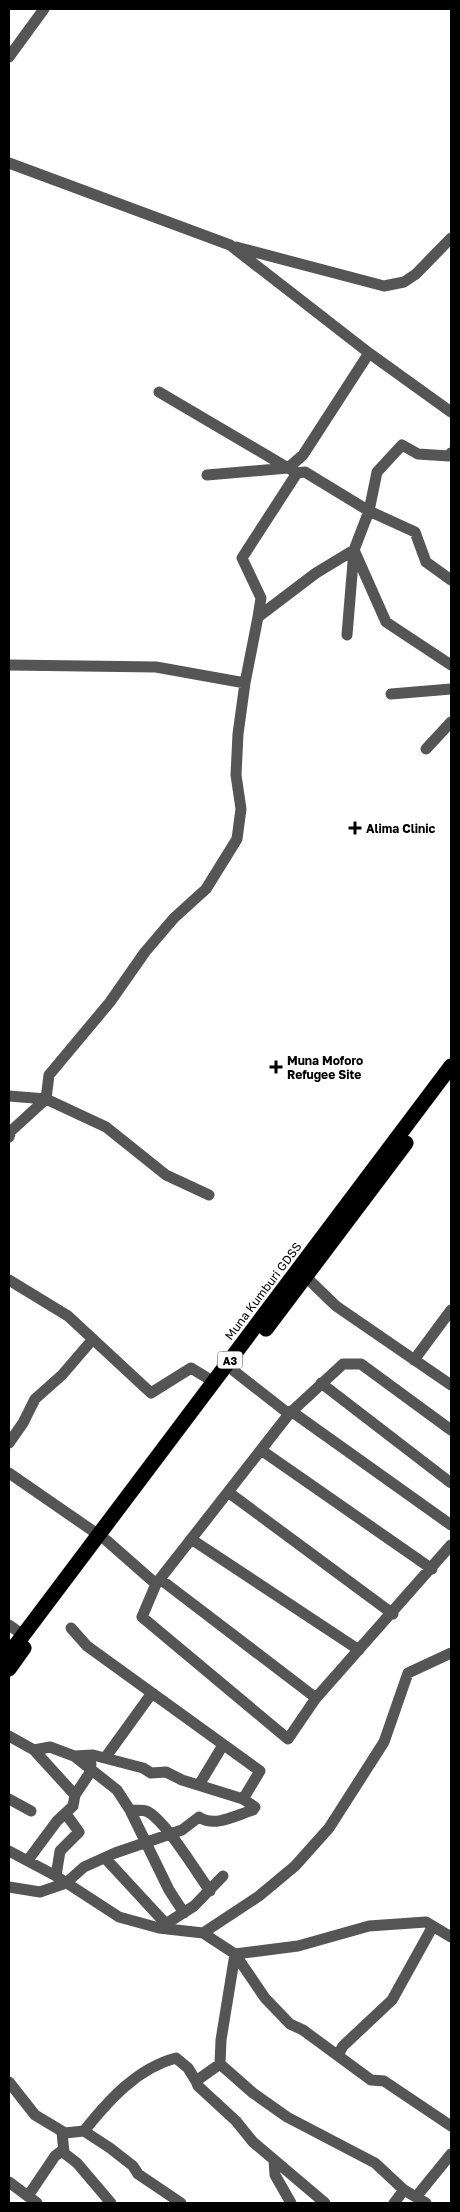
<svg xmlns="http://www.w3.org/2000/svg" width="460" height="2212" font-family="'Golos Text',sans-serif">
<style>
.lines{fill:none;stroke-linecap:round;stroke-linejoin:round}
.highway-casing{stroke:#dbdbdb;stroke-width:16}
.minor{stroke:#555;stroke-width:11}
.highway{stroke:#000;stroke-width:15}
.poi-dot{fill:#000;stroke:#fff;stroke-width:2}
.labels{text-anchor:middle;dominant-baseline:central;stroke-width:4;stroke-linejoin:round;paint-order:stroke}
.shield{fill:#fff;stroke:#4c4c4c;stroke-width:1}
.shield-label{font-size:11px;font-weight:bold;fill:#000}
.poi-label{font-size:12px;font-weight:bold;fill:#000;stroke:#fff;text-anchor:start}
.street-label{font-size:12px;fill:#000;stroke:#fff}
</style>
<rect width="100%" height="100%" fill="#fff"/>
<g class="lines">
<g class="highway-casing">
<path id="highway" d="M 266,1329 L 406,1143
M 9,1654 L 451,1066
M 9,1669 L 24,1648"/>
</g>
<path class="minor" d="M 9,57 L 44,9
M 9,163 L 230,245 L 369,353
M 236,247 L 384,286 L 404,282 L 416,274 L 451,238
M 159,392 L 288,468
M 451,412 L 369,353 L 303,455 L 288,468 L 297,473 L 305,472 L 369,511 L 354,550 L 386,622 L 451,665
M 451,453 L 449,456 L 418,454 L 402,445 L 377,472 L 369,511 L 415,532 L 426,562 L 451,580
M 207,475 L 288,468
M 258,617 L 261,598 L 242,558 L 297,473
M 9,665 L 156,667 L 245,683
M 391,694 L 451,689
M 426,749 L 451,722
M 9,1096 L 46,1099 L 49,1075 L 110,1002 L 145,952 L 174,918 L 206,889 L 237,839 L 241,809 L 236,775 L 238,734 L 245,683 L 258,617 L 316,573 L 354,550 L 347,635
M 9,1137 L 11,1131 L 46,1099 L 106,1127 L 166,1175 L 209,1195
M 306,1277 L 336,1306 L 451,1385
M 9,1280 L 68,1316 L 151,1393 L 191,1368 L 214,1382
M 414,1360 L 451,1310
M 234,1371 L 289,1414
M 321,1383 L 451,1483
M 291,1411 L 451,1525
M 451,1430 L 361,1364 L 343,1364 L 289,1414 L 156,1584 L 142,1617 L 288,1739 L 316,1698 L 451,1545
M 9,1443 L 23,1423 L 35,1399 L 62,1375 L 93,1339
M 261,1450 L 432,1569
M 9,1473 L 106,1540 L 156,1584
M 228,1492 L 393,1614
M 191,1539 L 359,1650
M 160,1579 L 316,1698
M 9,1625 L 23,1635
M 71,1628 L 87,1646 L 260,1771 L 243,1799
M 9,1736 L 34,1750 L 50,1747 L 74,1756 L 117,1790 L 130,1810 C 135,1810 141,1810 146,1811 C 164,1818 197,1873 210,1891
M 34,1750 L 75,1795
M 105,1758 L 152,1693
M 199,1785 L 223,1745
M 9,1799 L 31,1811
M 130,1810 L 169,1890 L 184,1913
M 9,1851 L 56,1876 L 119,1917 L 159,1928 L 203,1933 L 235,1954 L 298,1946 L 369,1926 L 426,1922 L 451,1937
M 105,1858 L 166,1924
M 28,1860 L 57,1821 L 73,1806 L 75,1795 L 89,1774 L 91,1764
M 56,1876 L 60,1851 L 79,1832 L 66,1814
M 9,1887 L 40,1892 L 66,1883 L 84,1867 L 115,1853 L 182,1830 L 199,1817 C 215,1828 236,1815 253,1810 L 255,1807 L 243,1799 L 182,1780 L 166,1772 L 151,1773 L 143,1768 L 93,1755 L 74,1756
M 161,1927 L 194,1906 L 223,1876
M 203,1933 L 259,1896 L 295,1866 L 329,1828 L 384,1742 L 408,1673 L 451,1653
M 235,1954 L 265,1998 L 290,2024 L 303,2030 L 371,2080 L 384,2081 L 451,2126
M 338,2055 L 343,2046 L 392,2000 L 433,1926
M 220,2064 L 253,2093 L 287,2117 L 375,2163 L 404,2190 L 426,2203
M 220,2064 L 221,2040 L 235,1954
M 196,2081 L 198,2086 L 236,2121 L 253,2142 L 325,2203
M 9,2082 L 35,2115 L 65,2133 L 84,2131 L 110,2148 L 133,2166 L 138,2174 L 181,2203
M 84,2131 C 108,2101 137,2068 176,2058 L 188,2068 L 196,2081 L 220,2064
M 62,2132 L 64,2153 L 77,2163 L 111,2203
M 274,2160 L 275,2175 L 291,2203
M 9,2182 L 37,2203
M 28,2196 L 55,2156 L 63,2150
M 416,2197 L 451,2154
M 394,2203 L 404,2190"/>
<use href="#highway" class="highway"/>
</g>
<g class="poi-dot">
<path d="M352.5 820.5h5v5h5v5h-5v5h-5v-5h-5v-5h5z"/>
<path d="M273.5 1059.5h5v5h5v5h-5v5h-5v-5h-5v-5h5z"/>
</g>
<g class="labels">
<rect class="shield" x="217.5" y="1351.5" width="25" height="17" rx="4"/>
<g class="shield-label">
<text x="230" y="1360">A3</text>
</g>
<g class="poi-label">
<text x="366" y="828">Alima Clinic</text>
<text x="287" y="1060">Muna Moforo<tspan x="287" dy="14">Refugee Site</tspan></text>
</g>
<g class="street-label">
<text transform="translate(263 1291) rotate(-53)">Muna Kumburi GDSS</text>
</g>
</g>
<rect width="460" height="2212" fill="none" stroke="#000000" stroke-width="20"/>
</svg>
